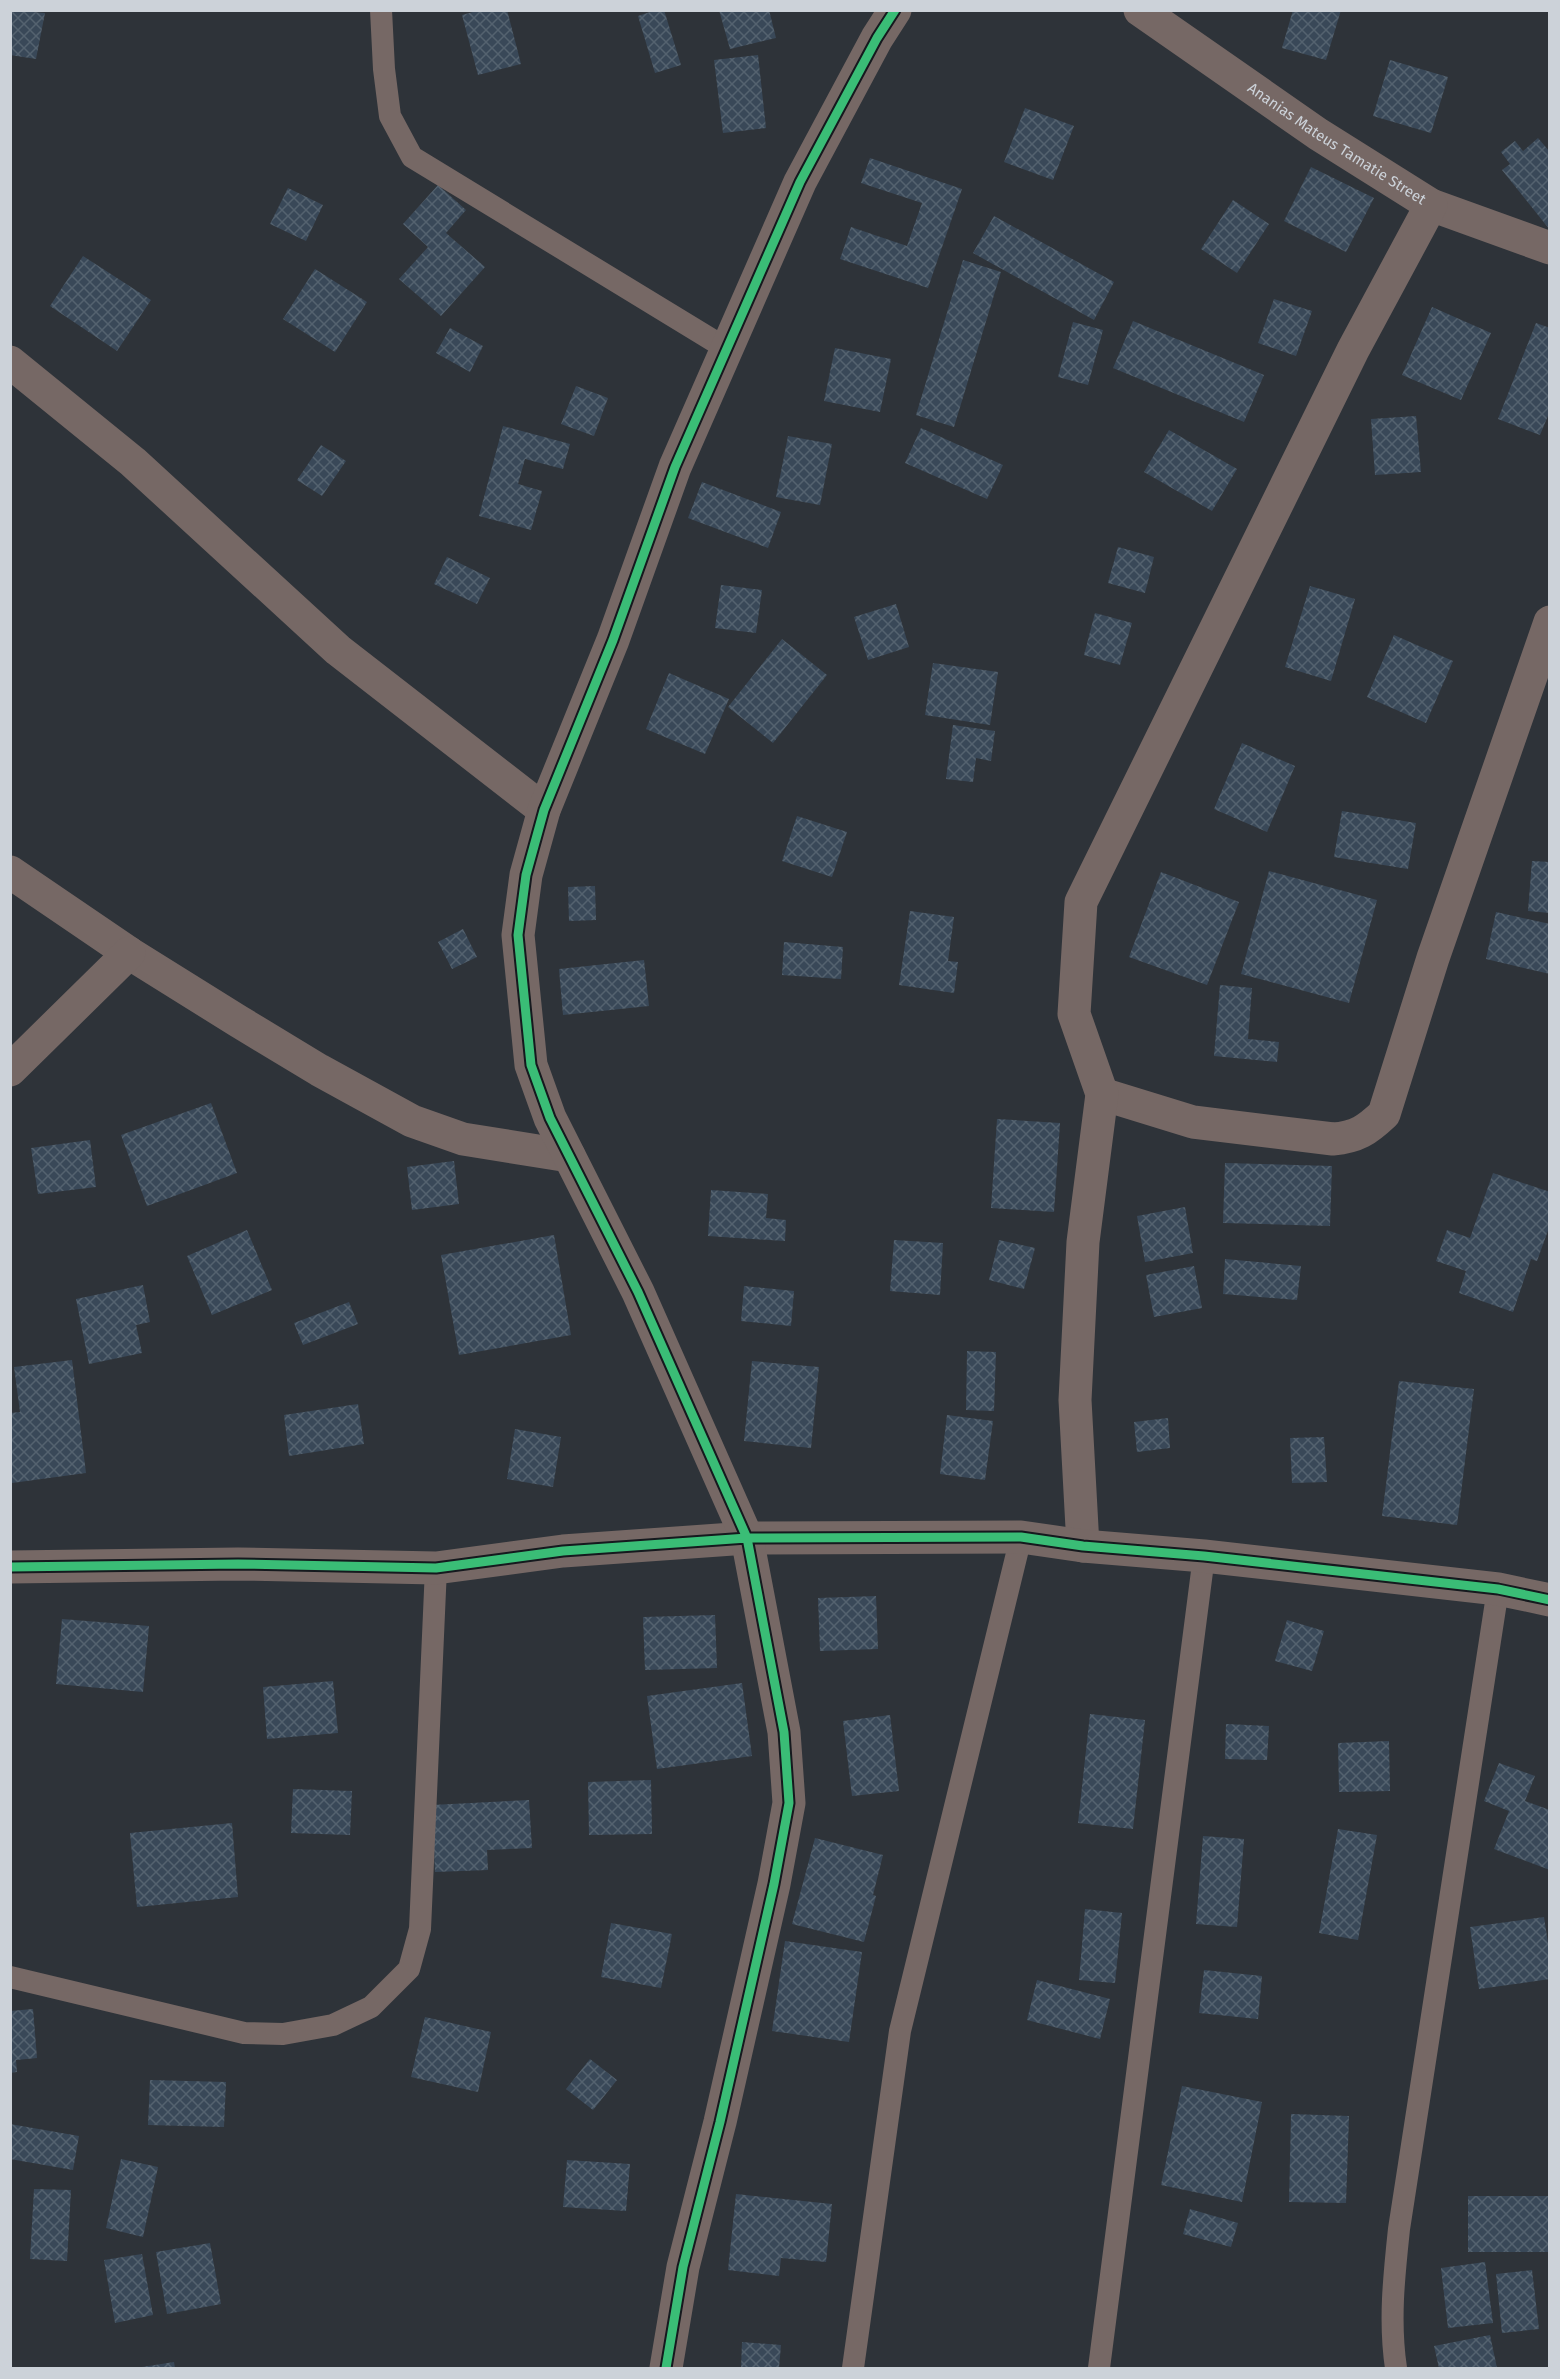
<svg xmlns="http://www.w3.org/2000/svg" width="1560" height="2379" font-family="'Fira Sans',sans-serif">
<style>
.building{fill:url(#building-cross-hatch)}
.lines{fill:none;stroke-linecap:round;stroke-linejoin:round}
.lane{stroke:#766865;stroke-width:22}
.street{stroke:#766865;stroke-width:33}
.cycleway-casing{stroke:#15191e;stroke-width:13}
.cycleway{stroke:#3abd76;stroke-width:9}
.labels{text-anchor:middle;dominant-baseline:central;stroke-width:4.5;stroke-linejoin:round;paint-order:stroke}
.street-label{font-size:15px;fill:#ccd2d9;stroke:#15191e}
</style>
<defs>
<pattern id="building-cross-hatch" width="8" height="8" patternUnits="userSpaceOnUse" patternTransform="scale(1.5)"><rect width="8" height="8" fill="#394858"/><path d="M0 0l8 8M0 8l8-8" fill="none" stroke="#54626f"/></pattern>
</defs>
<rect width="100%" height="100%" fill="#2e3339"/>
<path class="building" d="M 10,10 L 45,13 L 36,59 L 10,55 Z
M 480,10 L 507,10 L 521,64 L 478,75 L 462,15 Z
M 656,10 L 664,10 L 681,65 L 655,73 L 638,16 Z
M 719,10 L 769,10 L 776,38 L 730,49 Z
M 1293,10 L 1341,10 L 1326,60 L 1282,48 Z
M 758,55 L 766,128 L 723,133 L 714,60 Z
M 1390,60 L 1448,77 L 1431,133 L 1373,116 Z
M 1025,108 L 1074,126 L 1053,180 L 1004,162 Z
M 1538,138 L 1550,152 L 1550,230 L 1502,170 L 1510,164 L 1501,152 L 1515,141 L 1523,151 Z
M 870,158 L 962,189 L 928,288 L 840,259 L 851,227 L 907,246 L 922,203 L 861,183 Z
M 1311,167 L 1374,198 L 1346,252 L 1284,221 Z
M 438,185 L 466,210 L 446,233 L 485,267 L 441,316 L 399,279 L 428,247 L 403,224 Z
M 288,188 L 323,205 L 306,241 L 270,224 Z
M 1233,200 L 1269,224 L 1237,273 L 1201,249 Z
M 994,216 L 1114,282 L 1094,320 L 973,253 Z
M 83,256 L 151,300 L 117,351 L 50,306 Z
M 963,260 L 1001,272 L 954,427 L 916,415 Z
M 315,269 L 367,302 L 335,352 L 283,319 Z
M 1274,299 L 1312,311 L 1296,356 L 1258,343 Z
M 1432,307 L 1491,333 L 1461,400 L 1402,375 Z
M 1133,321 L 1264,375 L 1244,422 L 1113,368 Z
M 1073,322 L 1103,330 L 1088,385 L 1058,377 Z
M 1536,323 L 1550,328 L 1550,411 L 1540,435 L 1498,419 Z
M 450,328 L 483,346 L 470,372 L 436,353 Z
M 835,348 L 891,359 L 880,412 L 824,401 Z
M 576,386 L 608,398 L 594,436 L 561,424 Z
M 1416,416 L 1421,472 L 1375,475 L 1371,419 Z
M 503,426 L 570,444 L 563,469 L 525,459 L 518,484 L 542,491 L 531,530 L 479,516 Z
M 921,428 L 1003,465 L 987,499 L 905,463 Z
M 1169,430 L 1237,469 L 1212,511 L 1144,472 Z
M 788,436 L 832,444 L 820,505 L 776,497 Z
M 321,445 L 346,461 L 322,496 L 297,480 Z
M 702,482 L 781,512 L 768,548 L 688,518 Z
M 1118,547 L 1154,557 L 1145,593 L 1108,583 Z
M 447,557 L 490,578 L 477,604 L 434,584 Z
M 721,585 L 762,590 L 756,633 L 715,628 Z
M 1310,586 L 1355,599 L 1331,681 L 1285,667 Z
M 896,604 L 909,647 L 868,660 L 854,617 Z
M 1095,613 L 1132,623 L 1120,665 L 1084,655 Z
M 1394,635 L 1453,661 L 1426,723 L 1367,697 Z
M 782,639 L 827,675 L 773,743 L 728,707 Z
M 933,663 L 998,672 L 990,725 L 925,715 Z
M 669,673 L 729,699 L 705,754 L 646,729 Z
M 953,725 L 995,731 L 991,761 L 976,758 L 973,782 L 946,779 Z
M 1242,743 L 1295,766 L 1267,832 L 1214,809 Z
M 1342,811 L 1416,823 L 1408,869 L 1334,857 Z
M 797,816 L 847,832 L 832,877 L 782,861 Z
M 1532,861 L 1550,862 L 1550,913 L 1528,911 Z
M 1269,871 L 1377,900 L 1349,1003 L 1241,974 Z
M 1161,872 L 1239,902 L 1207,985 L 1129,957 Z
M 595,886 L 596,920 L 569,921 L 568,887 Z
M 910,911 L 954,917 L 948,961 L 958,962 L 954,993 L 899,985 Z
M 1496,912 L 1550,924 L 1550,974 L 1486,959 Z
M 463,929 L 477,957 L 452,969 L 438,942 Z
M 784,942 L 843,947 L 841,979 L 782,975 Z
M 644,960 L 649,1006 L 563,1015 L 559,969 Z
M 1220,985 L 1252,988 L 1248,1039 L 1279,1042 L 1277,1062 L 1214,1056 Z
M 211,1103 L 237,1173 L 147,1206 L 121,1135 Z
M 997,1119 L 1060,1123 L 1054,1212 L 991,1208 Z
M 90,1140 L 96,1187 L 38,1194 L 31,1148 Z
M 454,1161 L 459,1204 L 412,1210 L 407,1167 Z
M 1225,1163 L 1332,1166 L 1330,1226 L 1223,1223 Z
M 1493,1173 L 1550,1192 L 1550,1225 L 1537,1261 L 1531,1259 L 1513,1312 L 1459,1293 L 1466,1271 L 1436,1261 L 1447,1230 L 1470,1238 Z
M 711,1190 L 768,1194 L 766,1218 L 786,1220 L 785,1241 L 708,1236 Z
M 1185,1207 L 1193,1253 L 1145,1262 L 1137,1216 Z
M 247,1230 L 272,1290 L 212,1315 L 187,1256 Z
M 554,1235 L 571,1335 L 459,1355 L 441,1255 Z
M 894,1240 L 943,1243 L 940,1295 L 890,1291 Z
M 999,1240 L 1035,1248 L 1024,1289 L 989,1280 Z
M 1225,1259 L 1301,1266 L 1297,1300 L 1223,1294 Z
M 1194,1266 L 1202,1308 L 1154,1317 L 1146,1275 Z
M 143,1285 L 150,1322 L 136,1325 L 142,1353 L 89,1364 L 76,1299 Z
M 744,1286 L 794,1291 L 791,1326 L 741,1321 Z
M 349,1302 L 358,1324 L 303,1345 L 294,1323 Z
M 967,1351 L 996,1352 L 994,1411 L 966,1410 Z
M 72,1360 L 86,1473 L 12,1483 L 10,1413 L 20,1412 L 14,1367 Z
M 752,1361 L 819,1367 L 811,1448 L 744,1441 Z
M 1399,1381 L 1474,1389 L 1457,1525 L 1382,1516 Z
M 358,1404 L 364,1444 L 289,1456 L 284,1415 Z
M 947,1415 L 993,1421 L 985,1480 L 940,1474 Z
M 1168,1418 L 1170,1448 L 1137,1452 L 1134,1422 Z
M 515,1429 L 561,1437 L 553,1487 L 507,1479 Z
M 1324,1437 L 1327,1482 L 1292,1483 L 1290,1438 Z
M 876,1596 L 878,1649 L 820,1651 L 818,1598 Z
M 715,1615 L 717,1668 L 645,1670 L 643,1617 Z
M 62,1619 L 149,1626 L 143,1692 L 56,1684 Z
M 1287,1620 L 1324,1631 L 1312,1671 L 1275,1661 Z
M 333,1681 L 338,1733 L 267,1739 L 263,1687 Z
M 742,1683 L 752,1756 L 657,1769 L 647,1696 Z
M 1090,1714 L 1145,1720 L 1133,1829 L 1078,1823 Z
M 890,1715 L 899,1791 L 852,1796 L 843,1721 Z
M 1226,1724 L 1269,1726 L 1267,1760 L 1225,1759 Z
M 1389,1741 L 1390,1791 L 1339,1792 L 1338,1743 Z
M 1499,1763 L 1535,1776 L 1525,1801 L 1550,1810 L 1550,1870 L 1494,1849 L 1509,1811 L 1484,1801 Z
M 651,1780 L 652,1834 L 589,1835 L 588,1782 Z
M 293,1789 L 352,1791 L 350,1835 L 291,1833 Z
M 529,1800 L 532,1848 L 487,1850 L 488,1870 L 435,1872 L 432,1805 Z
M 232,1823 L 238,1897 L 137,1907 L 130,1833 Z
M 1338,1829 L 1377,1835 L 1358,1940 L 1319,1933 Z
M 1203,1836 L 1244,1839 L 1237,1927 L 1196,1924 Z
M 815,1838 L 883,1855 L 873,1895 L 876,1896 L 864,1942 L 792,1924 Z
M 1085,1909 L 1122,1913 L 1115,1983 L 1079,1980 Z
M 1544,1917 L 1550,1956 L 1550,1979 L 1479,1989 L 1470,1927 Z
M 611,1923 L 672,1934 L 661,1988 L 601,1977 Z
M 785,1941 L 862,1952 L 849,2042 L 772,2031 Z
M 1204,1970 L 1262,1976 L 1258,2019 L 1199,2013 Z
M 1037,1980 L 1110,1999 L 1100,2039 L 1027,2020 Z
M 33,2009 L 37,2058 L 16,2060 L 17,2072 L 10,2073 L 10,2011 Z
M 425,2017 L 491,2032 L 478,2092 L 411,2077 Z
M 590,2059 L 617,2080 L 593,2110 L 566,2089 Z
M 150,2080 L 226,2082 L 224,2127 L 148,2125 Z
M 1182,2086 L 1262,2102 L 1242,2202 L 1161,2185 Z
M 1291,2114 L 1349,2116 L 1346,2203 L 1289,2202 Z
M 10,2124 L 79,2136 L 73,2170 L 10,2159 Z
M 121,2159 L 158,2167 L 143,2237 L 106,2228 Z
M 567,2160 L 630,2164 L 626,2211 L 563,2207 Z
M 34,2189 L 71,2190 L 67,2261 L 30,2259 Z
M 736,2194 L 832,2204 L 826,2262 L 781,2258 L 779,2276 L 728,2270 Z
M 1468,2196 L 1550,2196 L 1550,2252 L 1468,2252 Z
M 1190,2209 L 1238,2223 L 1231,2247 L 1183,2234 Z
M 210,2243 L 221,2304 L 167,2314 L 156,2252 Z
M 142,2254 L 153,2315 L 115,2323 L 104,2260 Z
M 1485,2262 L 1493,2323 L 1448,2328 L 1441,2268 Z
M 1532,2270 L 1539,2329 L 1502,2333 L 1496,2274 Z
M 1490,2335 L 1497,2368 L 1439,2368 L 1434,2346 Z
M 742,2342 L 781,2345 L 779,2368 L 741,2368 Z
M 174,2362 L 175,2368 L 142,2368 L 142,2367 Z"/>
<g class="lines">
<path class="lane" d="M 381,10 L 384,69 L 390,116 L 412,157 L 727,349
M 10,1977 L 244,2033 L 283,2034 L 333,2025 L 371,2007 L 409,1969 L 420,1929 L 436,1568
M 853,2368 L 900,2031 L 1021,1537
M 1099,2368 L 1204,1556
M 1396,2368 C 1389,2322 1394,2276 1399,2229 L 1498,1589"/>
<g class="street">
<path id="s1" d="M 1140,10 L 1318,134 L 1431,205 L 1550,248"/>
<path d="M 10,362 L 133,462 L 338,650 L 544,810"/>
<path d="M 10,872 L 129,953 L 238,1021 L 319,1070 L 412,1121 L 463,1139 L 569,1156"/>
<path d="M 10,1070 L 129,953"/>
<path d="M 1102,1094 L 1193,1122 L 1333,1139 C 1357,1137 1367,1130 1384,1114 L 1433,958 L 1550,622"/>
<path d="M 1083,1546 L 1075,1400 L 1083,1242 L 1102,1094 L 1074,1014 L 1081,902 L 1353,350 L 1431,205"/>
<path d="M 10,1567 L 238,1564 L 436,1568 L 563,1551 L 747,1538 L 1021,1537 L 1083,1546 L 1204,1556 L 1498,1589 L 1550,1600"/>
<path d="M 666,2368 L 683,2267 L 720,2122 L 774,1884 L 789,1803 L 784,1732 L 747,1538 L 638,1292 L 550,1118 L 531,1065 L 518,935 L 526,875 L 544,810 L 613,640 L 675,467 L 800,182 L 877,38 L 895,10"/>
</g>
<g class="cycleway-casing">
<path id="cycleway" d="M 10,1567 L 238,1564 L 436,1568 L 563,1551 L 747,1538 L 1021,1537 L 1083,1546 L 1204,1556 L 1498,1589 L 1550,1600
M 666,2368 L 683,2267 L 720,2122 L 774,1884 L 789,1803 L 784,1732 L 747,1538 L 638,1292 L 550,1118 L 531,1065 L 518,935 L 526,875 L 544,810 L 613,640 L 675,467 L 800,182 L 877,38 L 895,10"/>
</g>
<use href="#cycleway" class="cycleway"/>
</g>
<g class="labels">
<g class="street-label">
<text stroke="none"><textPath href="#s1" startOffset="238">Ananias Mateus Tamatie Street</textPath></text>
</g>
</g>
<rect width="1560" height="2379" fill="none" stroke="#ccd2d9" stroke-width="24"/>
</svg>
